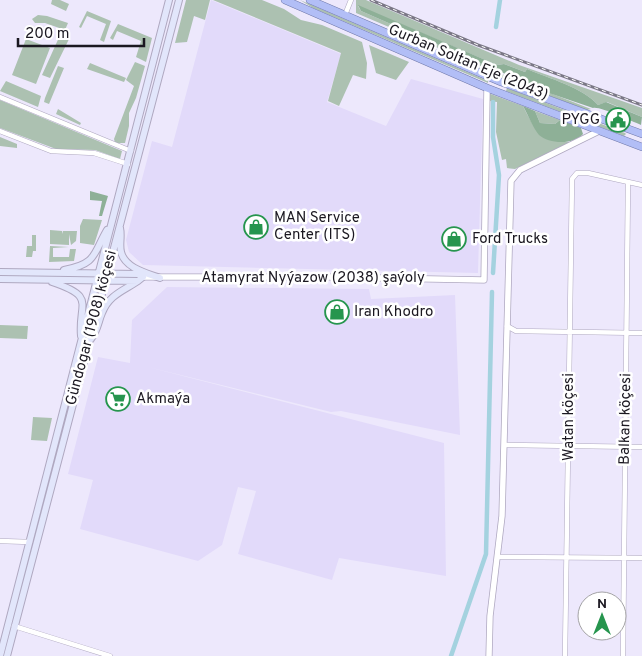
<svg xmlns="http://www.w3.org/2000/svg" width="642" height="656" font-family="Overpass,sans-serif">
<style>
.built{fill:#e2dafa}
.green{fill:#acc1b1}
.forest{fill:#8eb097}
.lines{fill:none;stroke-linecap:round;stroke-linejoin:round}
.canal{stroke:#a4d2df;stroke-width:4.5}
.minor-casing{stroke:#afa8c0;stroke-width:5.5}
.tertiary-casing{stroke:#afa8c0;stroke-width:7}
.secondary-casing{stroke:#afa8c0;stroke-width:8}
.trunk-casing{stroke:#7079aa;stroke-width:8}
.minor{stroke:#fff;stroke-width:4.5}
.tertiary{stroke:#fff;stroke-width:5.5}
.secondary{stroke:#e2e6fb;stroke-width:6}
.trunk{stroke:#b2bef6;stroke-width:7}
.rail-casing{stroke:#7b7886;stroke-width:3}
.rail{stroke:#fff;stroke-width:1;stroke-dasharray:4;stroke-linecap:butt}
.labels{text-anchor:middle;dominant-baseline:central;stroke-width:5;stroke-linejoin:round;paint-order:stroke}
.street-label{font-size:15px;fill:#1b1821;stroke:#fff}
.poi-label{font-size:15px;fill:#1b1821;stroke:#fff;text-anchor:start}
</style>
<rect width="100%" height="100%" fill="#ede8fc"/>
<path class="built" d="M 211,0 L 341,54 L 327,102 L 386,126 L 411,79 L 483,99 L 478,273 L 143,265 L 129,252 L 126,240 L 152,141 L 172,147 Z
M 167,287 L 369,289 L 371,299 L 455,295 L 460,435 L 341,411 L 331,412 L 148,367 L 444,443 L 446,576 L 339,558 L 332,580 L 238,554 L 256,491 L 238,487 L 222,545 L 198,561 L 80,529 L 93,480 L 68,474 L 98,357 L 130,363 L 132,320 Z"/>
<path class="green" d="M 52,0 L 60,0 L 69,4 L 66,11 L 51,4 Z
M 186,0 L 210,0 L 205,20 L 194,16 L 187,42 L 175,43 Z
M 213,0 L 262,0 L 284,9 L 301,20 L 322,25 L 362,42 L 367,63 L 366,79 L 353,75 L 339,106 L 328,101 L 341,53 Z
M 300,0 L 488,81 L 488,83 L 313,8 Z
M 356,0 L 366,0 L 519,65 L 642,108 L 642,117 L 607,102 L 598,105 C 584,88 548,78 527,69 L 525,72 L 504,64 L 497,65 L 358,6 L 361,11 L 492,68 L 490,70 L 356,13 Z
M 87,11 L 111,21 L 104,42 L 100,40 L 106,24 L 87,16 L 81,28 L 79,27 Z
M 38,15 L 47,16 L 68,23 L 65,30 L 45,23 L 35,23 L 32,19 Z
M 359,17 L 492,73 L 494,71 L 591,109 L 587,110 L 502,78 Z
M 118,24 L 152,38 L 146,62 L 136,57 L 141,41 L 117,31 L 113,40 L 110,38 Z
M 61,33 L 70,37 L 50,78 L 42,75 Z
M 26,39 L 50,48 L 36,84 L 12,75 Z
M 369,45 L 409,62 L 396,80 L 376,73 Z
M 135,62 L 145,66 L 136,98 L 129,113 L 129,126 L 125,143 L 115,143 L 114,139 L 134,86 L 126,80 Z
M 90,63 L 126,78 L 124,82 L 87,69 Z
M 58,66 L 64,68 L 49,104 L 44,102 L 45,98 Z
M 6,81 L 41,96 L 38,107 L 0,91 Z
M 507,88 L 625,133 L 626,134 L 624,136 L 506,91 Z
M 488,93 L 523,106 C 536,132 540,140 570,142 L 515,169 L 507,168 L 506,159 L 502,160 L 496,132 L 497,102 L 489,101 Z
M 0,100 L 122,151 L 120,159 L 95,150 L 56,149 L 0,128 Z
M 58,109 L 81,123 L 80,125 L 56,114 Z
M 535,111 L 560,120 L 555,124 L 540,123 Z
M 0,137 L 17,144 L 17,148 L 0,146 Z
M 83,219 L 102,220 L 94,245 L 80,243 L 80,226 Z
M 50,230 L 62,231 L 62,234 L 63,231 L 77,231 L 76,241 L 71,245 L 69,234 L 69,245 L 50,244 Z
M 32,235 L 36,235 L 36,251 L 33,251 L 32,257 L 26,257 L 27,246 L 32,246 Z
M 50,246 L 69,247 L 53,248 L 53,257 L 69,257 L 70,249 L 76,249 L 74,261 L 49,262 Z
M 0,325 L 28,326 L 27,339 L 0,338 Z
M 33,417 L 52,418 L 47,441 L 31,440 Z"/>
<path class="forest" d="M 358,5 L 497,65 L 504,64 L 525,72 L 527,69 C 548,78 584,88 598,105 L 606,102 L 642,117 L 641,125 C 631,121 600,106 593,108 L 549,93 L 361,11 Z
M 523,106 L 535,111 L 540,123 L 555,124 L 560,120 L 581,128 L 583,134 C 574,145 549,144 539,135 C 533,128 528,115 523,106 Z
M 90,191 L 108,196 L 102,216 L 99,216 L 102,201 L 90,200 Z"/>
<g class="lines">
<path class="canal" d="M 496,27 L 500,0
M 493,273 L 499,175 L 493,137 L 493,102
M 451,656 L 486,554 L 492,292"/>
<g class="minor-casing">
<path id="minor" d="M 345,15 L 351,0
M 0,97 L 131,151
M 0,131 L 51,151 L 94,153 L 128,164
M 507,326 L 516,331 L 642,333
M 505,445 L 642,447
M 0,541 L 30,542
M 498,557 L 642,558
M 14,626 L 110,656
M 565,656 L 572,179 L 577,173 L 588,173 L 642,185
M 623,656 L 628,183"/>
</g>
<g class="tertiary-casing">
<path id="tertiary" d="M 143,277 L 329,277 L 484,280 L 487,88
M 489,656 L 490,616 L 502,516 L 511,181 L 520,170 L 599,131"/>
</g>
<g class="secondary-casing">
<path id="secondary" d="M 120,228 C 122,236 119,244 121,252 C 125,268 146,273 160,278
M 64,270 C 97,264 93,254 107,230
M 0,272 L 138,274 L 143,277
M 0,279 L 138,281 L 143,277
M 52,282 C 97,297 78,303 81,336
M 91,339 C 98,330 98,322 102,313 C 109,295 123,291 138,281
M 0,656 L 169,0
M 7,656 L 179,0"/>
</g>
<g class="trunk-casing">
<path id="trunk" d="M 285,0 L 487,88 L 642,147
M 310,0 L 501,82 L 642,134"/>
</g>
<use href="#minor" class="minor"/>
<use href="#tertiary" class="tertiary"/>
<use href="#secondary" class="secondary"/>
<use href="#trunk" class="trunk"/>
<g class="rail-casing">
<path id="rail" d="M 371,0 L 478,45 L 642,105"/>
</g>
<use href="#rail" class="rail"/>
</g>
<defs>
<g id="civic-ring" transform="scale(1.25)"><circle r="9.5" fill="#fff" stroke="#26954e" stroke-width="1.5"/><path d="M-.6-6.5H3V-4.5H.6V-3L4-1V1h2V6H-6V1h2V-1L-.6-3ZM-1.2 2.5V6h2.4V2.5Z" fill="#26954e"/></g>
<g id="shop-ring" transform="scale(1.25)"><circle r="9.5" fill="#fff" stroke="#26954e" stroke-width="1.5"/><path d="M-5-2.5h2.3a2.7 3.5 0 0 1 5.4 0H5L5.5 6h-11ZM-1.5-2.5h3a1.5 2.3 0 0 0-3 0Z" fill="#26954e"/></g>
<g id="supermarket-ring" transform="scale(1.25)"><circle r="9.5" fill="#fff" stroke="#26954e" stroke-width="1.5"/><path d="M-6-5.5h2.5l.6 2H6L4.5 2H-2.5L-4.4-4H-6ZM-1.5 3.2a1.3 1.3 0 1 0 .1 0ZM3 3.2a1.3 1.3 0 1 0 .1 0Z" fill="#26954e"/></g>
</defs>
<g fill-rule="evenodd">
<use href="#civic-ring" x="618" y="120"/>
<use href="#shop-ring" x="256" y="227"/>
<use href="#shop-ring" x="454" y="239"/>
<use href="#shop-ring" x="337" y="312"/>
<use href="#supermarket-ring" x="118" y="399"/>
</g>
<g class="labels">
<g class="street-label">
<text transform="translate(468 63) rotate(23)">Gurban Soltan Eje (2043)</text>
<text x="313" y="278">Atamyrat Nyýazow (2038) şaýoly</text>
<text transform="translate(92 328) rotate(-75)">Gündogar (1908) köçesi</text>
<text transform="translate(569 417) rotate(-90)">Watan köçesi</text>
<text transform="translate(626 419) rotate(-89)">Balkan köçesi</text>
</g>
<g class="poi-label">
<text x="600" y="120" text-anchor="end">PYGG</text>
<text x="274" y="218">MAN Service<tspan x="274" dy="17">Center (ITS)</tspan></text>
<text x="472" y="239">Ford Trucks</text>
<text x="354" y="312">Iran Khodro</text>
<text x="136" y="399">Аkmaýa</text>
</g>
</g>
<g transform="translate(602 616)"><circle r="24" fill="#ffffff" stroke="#a4a3a6"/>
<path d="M0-4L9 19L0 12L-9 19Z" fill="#26954e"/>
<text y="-8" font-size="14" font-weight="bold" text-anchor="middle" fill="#1b1821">N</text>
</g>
<path d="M18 38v8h126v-8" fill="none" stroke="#1b1821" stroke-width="2.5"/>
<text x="25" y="38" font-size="15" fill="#1b1821" stroke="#ffffff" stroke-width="4" paint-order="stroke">200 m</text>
</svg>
